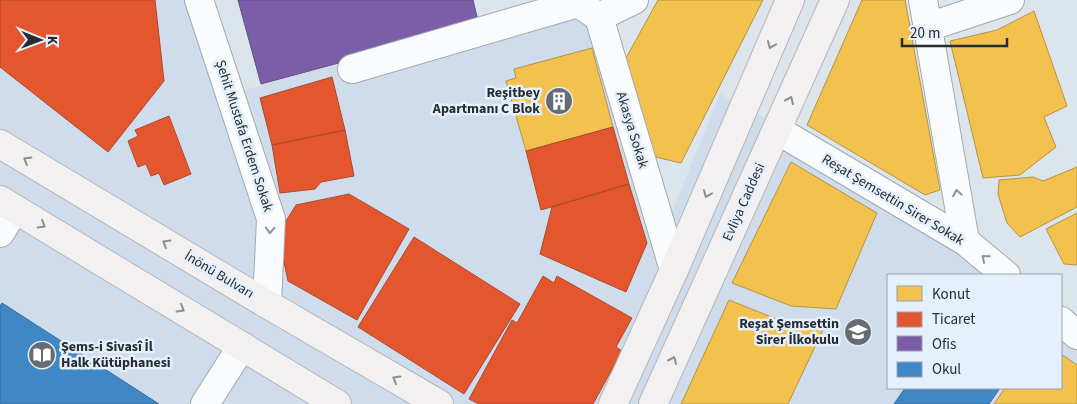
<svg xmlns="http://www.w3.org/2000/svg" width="1077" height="404" font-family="'Source Sans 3',sans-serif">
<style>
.built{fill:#cfdceb}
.homes{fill:#f2c14e;stroke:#b59445}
.shops{fill:#e4572e;stroke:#ab4a2f}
.offices{fill:#7b5ea7;stroke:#624f84}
.schools{fill:#3f88c5;stroke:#386c99}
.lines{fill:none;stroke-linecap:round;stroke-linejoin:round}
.minor-casing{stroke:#a3a9af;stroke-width:30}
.major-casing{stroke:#b9b5b9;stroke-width:30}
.minor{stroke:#fafbfc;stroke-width:28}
.major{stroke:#f2f0f1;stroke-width:28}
.oneway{stroke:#8c8e91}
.oneway2{stroke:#909496}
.labels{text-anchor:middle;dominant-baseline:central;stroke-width:5;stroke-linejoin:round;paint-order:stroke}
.poi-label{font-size:14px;font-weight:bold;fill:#272c31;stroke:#e5f0fc;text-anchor:end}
.street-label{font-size:14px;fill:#272c31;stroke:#e5f0fc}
</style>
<rect width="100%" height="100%" fill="#dce4ec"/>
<path class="built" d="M 0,0 L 212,0 L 242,91 L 554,0 L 588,0 L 660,241 L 720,94 L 925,203 L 1019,275 L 888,275 L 888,388 L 1061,388 L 1061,307 L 1077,320 L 1077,404 L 0,404 Z"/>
<path class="homes" d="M 658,0 L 763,0 L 681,163 L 647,155 L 625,60 Z
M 862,0 L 905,0 L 940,190 L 925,195 L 807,125 Z
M 1034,11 L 1067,106 L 1044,117 L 1056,147 L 1020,175 L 983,178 L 950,41 L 997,30 Z
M 592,48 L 613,127 L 526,151 L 506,81 L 516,78 L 514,69 Z
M 791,162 L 877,213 L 836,309 L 791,306 L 732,283 Z
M 1077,167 L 1077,207 L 1020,237 L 1007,223 L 998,194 L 999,180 L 1033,177 L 1043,181 Z
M 1077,213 L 1077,265 L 1064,264 L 1046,229 Z
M 729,300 L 784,322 L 827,321 L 788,404 L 681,404 Z
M 1061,354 L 1077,365 L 1077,404 L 994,404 L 1005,388 L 1061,388 Z"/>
<path class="shops" d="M 0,0 L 155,0 L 164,81 L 108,152 L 0,67 Z
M 332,77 L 345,130 L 272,145 L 260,98 Z
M 169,116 L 191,174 L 164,185 L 159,173 L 151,176 L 146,164 L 138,167 L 128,141 L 138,136 L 135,130 Z
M 613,127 L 629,184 L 541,210 L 526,151 Z
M 345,130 L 354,176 L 321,182 L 315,189 L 280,193 L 272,145 Z
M 629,184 L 647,243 L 626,292 L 540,254 L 552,207 Z
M 349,194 L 409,229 L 357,320 L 288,281 L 278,234 L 296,205 Z
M 414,237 L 520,304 L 464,394 L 358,327 Z
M 543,276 L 554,283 L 557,276 L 632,318 L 616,347 L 622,351 L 593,404 L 479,404 L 469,399 L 512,320 L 517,323 Z"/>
<path class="offices" d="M 238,0 L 473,0 L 479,25 L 261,84 Z"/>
<path class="schools" d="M 2,303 L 159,404 L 0,404 L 0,306 Z
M 905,388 L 1000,388 L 989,404 L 894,404 Z"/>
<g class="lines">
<g class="minor-casing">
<path id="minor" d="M 199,0 L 271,219 L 267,304
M 577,0 L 578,3 L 599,17 L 674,270
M 923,0 L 965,241
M 599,17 L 634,0
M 928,27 L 1010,0
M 352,69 L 578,3
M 777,130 L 965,241 L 1006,275
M 0,233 L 15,209
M 1061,321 L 1077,335
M 205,404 L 242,346"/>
</g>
<g class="major-casing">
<path id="major" d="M 0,144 L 267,304 L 439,404
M 0,200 L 337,404
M 613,404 L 674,270 L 790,0
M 653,404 L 835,0"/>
</g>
<use href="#minor" class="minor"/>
<use href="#major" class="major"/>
</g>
<defs><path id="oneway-chevron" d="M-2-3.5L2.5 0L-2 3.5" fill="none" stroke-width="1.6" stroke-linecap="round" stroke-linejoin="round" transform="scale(1.25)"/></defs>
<g class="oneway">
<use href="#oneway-chevron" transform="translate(771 45) rotate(113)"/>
<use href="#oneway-chevron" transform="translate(790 100) rotate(-66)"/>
<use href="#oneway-chevron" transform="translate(27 160) rotate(-149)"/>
<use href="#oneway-chevron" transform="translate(707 194) rotate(113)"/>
<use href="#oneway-chevron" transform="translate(42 225) rotate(31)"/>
<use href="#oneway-chevron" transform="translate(166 243) rotate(-149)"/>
<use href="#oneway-chevron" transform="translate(181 309) rotate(31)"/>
<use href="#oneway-chevron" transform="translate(673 360) rotate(-66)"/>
<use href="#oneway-chevron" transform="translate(396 379) rotate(-150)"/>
</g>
<g class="oneway2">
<use href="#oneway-chevron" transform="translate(957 193) rotate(-100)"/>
<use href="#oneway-chevron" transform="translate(270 230) rotate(93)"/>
<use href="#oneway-chevron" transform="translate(985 258) rotate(-140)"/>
</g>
<defs>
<g id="building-disc" transform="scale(1.4375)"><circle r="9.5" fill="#666c72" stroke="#e5f0fc"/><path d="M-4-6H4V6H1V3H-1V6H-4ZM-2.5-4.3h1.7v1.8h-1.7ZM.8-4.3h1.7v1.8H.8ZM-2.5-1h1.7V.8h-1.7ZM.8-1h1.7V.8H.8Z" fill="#fff"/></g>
<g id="school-disc" transform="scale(1.4375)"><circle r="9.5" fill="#666c72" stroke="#e5f0fc"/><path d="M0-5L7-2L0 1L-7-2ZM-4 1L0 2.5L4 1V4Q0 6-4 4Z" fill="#fff"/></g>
<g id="library-disc" transform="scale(1.4375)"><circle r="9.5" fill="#666c72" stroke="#e5f0fc"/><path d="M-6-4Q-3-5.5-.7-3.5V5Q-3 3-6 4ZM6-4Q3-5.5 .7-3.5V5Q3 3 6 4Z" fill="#fff"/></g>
</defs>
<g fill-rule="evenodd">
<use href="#building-disc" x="559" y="101"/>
<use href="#school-disc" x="858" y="332"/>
<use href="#library-disc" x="42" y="355"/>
</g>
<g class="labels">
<g class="poi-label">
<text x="540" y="93">Reşitbey<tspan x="540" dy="16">Apartmanı C Blok</tspan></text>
<text x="839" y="324">Reşat Şemsettin<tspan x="839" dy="16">Sirer İlkokulu</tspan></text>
<text x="61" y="347" text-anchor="start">Şems-i Sivasî İl<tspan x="61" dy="16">Halk Kütüphanesi</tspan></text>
</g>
<g class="street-label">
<text transform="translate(632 130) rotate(73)">Akasya Sokak</text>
<text transform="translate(244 136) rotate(72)">Şehit Mustafa Erdem Sokak</text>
<text transform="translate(893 200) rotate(31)">Reşat Şemsettin Sirer Sokak</text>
<text transform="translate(744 202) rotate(-66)">Evliya Caddesi</text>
<text transform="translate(219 275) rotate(31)">İnönü Bulvarı</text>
</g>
</g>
<rect x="887" y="274" width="175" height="115" fill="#e5f0fc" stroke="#99a2ab"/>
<rect x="897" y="286" width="25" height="15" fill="#f2c14e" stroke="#99a2ab"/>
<text x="932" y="299" font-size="15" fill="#272c31">Konut</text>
<rect x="897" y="312" width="25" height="15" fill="#e4572e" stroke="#99a2ab"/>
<text x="932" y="324" font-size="15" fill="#272c31">Ticaret</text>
<rect x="897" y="336" width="25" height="15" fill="#7b5ea7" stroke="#99a2ab"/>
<text x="932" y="349" font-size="15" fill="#272c31">Ofis</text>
<rect x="897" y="362" width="25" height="15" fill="#3f88c5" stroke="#99a2ab"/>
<text x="932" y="374" font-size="15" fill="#272c31">Okul</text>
<g transform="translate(40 40) rotate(91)" stroke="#e5f0fc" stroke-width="4" paint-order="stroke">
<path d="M0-4L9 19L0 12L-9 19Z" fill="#272c31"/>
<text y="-8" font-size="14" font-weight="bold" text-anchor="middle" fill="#272c31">K</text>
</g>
<path d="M902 38v8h105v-8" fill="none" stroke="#272c31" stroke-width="2.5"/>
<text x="910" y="38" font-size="15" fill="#272c31" stroke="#e5f0fc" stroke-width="4" paint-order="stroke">20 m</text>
</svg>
